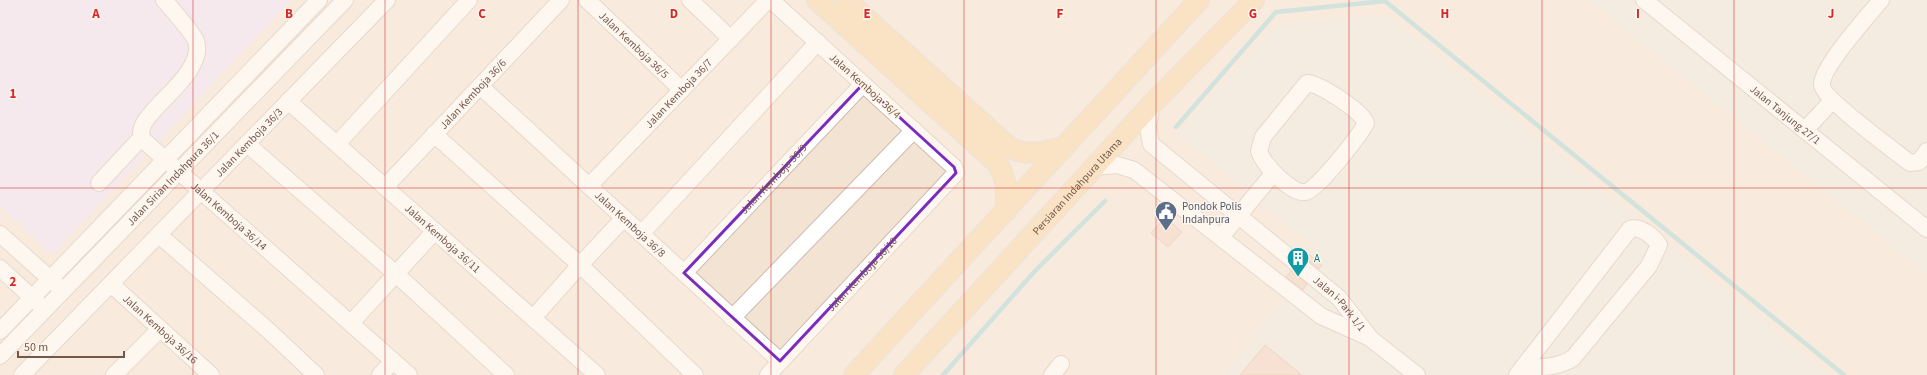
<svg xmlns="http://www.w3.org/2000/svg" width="1927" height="375" font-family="'Source Sans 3',sans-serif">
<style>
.residential{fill:#f3e3d2}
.industrial{fill:#ebe4de}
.education{fill:#eee1f8}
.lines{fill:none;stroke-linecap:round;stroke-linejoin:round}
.stream{stroke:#9fd0d6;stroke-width:4.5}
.building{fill:#f0cfbc;stroke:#e2b49d}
.minor-casing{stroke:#cfbbae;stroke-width:18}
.major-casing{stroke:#d8d0cc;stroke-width:22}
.minor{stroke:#fff;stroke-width:16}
.major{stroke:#f9d39e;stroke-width:20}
.marked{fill:none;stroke:#7b2cbf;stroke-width:3;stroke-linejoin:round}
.grid{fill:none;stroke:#d62828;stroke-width:1;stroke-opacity:0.55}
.labels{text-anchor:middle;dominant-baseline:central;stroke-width:3;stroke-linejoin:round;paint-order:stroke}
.street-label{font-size:11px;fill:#73574a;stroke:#fff5ea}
.service-label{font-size:11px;fill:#4e5e75;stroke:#fff5ea;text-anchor:start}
.culture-label{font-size:11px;fill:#0d838f;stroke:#fff5ea;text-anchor:start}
.grid-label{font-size:13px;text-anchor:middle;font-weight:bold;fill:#d62828;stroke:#fff5ea;stroke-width:3;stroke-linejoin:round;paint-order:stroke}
</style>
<rect width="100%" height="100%" fill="#fcf1e4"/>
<path class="residential" d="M 0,0 L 1927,0 L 1927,375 L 0,375 Z"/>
<path class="industrial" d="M 1589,0 L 1927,0 L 1927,274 Z
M 1387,15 L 1829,375 L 1223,375 L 1322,253 L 1178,134 L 1278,24 Z"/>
<path class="education" d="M 0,0 L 291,0 L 52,255 L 0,206 Z"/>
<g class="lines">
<path class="stream" d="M 1176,127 L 1276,12 L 1385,1 L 1844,375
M 943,375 L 1034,272 L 1105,201"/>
</g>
<path class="building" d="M 1165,217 L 1182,232 L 1168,247 L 1151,233 Z
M 1306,252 L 1322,265 L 1319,269 L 1303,256 Z
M 1291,271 L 1307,284 L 1303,290 L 1286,277 Z
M 1265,345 L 1302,375 L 1240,375 Z"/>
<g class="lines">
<g class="minor-casing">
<g id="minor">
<path id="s1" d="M 164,0 C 170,7 193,33 196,41 C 204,65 169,93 155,109 C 147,118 140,125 141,138 L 409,375"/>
<path id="s2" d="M 587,0 L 682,90"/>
<path d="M 690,0 L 731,39"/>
<path id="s3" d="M 1644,0 L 1927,229"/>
<path d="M 1881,0 C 1869,15 1821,67 1822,85 C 1823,99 1895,151 1910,163 L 1919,162 L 1927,151"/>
<path d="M 1307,83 C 1320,84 1362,111 1366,123 C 1360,135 1318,189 1306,192 C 1297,194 1285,183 1279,178 C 1272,171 1262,161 1259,151 L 1263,137 Z"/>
<path id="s4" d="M 480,86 L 780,361"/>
<path id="s5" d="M 288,101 L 597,375"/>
<path id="s6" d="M 1152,104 L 1148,127 L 1151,144 L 1339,298 L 1371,339 L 1417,375"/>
<path d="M 1805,130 L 1832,101"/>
<path d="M 434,134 L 580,265 L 695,375"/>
<path d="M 247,144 L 396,274 L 506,375"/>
<path d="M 337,144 L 469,0"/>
<path d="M 1093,167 L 1117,165 L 1134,170 L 1321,316 L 1370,338"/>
<path d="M 99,183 L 141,138"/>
<path id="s7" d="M 589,186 L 768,0"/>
<path id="s8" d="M 385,187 L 561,0"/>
<path d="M 0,234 L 58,286"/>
<path d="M 641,234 L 818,42"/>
<path d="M 159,235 L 269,331 L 316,375"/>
<path d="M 1221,237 L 1271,176 L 1273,172"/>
<path d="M 0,268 L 40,305"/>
<path id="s9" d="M 684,273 L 863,84"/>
<path id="s10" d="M 111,284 L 211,375"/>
<path d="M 533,318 L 580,265 L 624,218"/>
<path d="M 732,318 L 914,130"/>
<path d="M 351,323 L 435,231"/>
<path d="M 0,331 L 319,0"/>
<path id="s11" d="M 0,356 L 345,0"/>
<path id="s12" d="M 22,375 L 387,0"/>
<path d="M 114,375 L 160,329"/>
<path d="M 380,375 L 393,361"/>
<path id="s13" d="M 768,375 L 956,173 L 954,167 L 771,0"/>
<path d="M 1052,375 L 1061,364"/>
<path d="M 1517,375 L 1630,229 C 1640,225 1654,237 1659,245 L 1649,266 L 1573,358 C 1558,368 1540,367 1522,368"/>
</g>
</g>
<g class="major-casing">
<g id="major">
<path d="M 817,0 L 997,163 C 1008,180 1006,192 1006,211"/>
<path d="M 846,0 L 1010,148 C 1030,157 1045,151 1065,147"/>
<path d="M 854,375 L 1199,0"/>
<path id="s14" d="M 904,375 L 1152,104 L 1254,0"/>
</g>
</g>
<use href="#minor" class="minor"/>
<use href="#major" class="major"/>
</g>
<path d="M0 0H1927V375H0ZM 863,84 L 954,167 L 956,173 L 780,361 L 684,273 Z" fill="#fcf1e4" fill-opacity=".55" fill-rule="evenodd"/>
<path class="marked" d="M 863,84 L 954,167 L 956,173 L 780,361 L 684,273 Z"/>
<path class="grid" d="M 193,0 L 193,375M 385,0 L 385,375M 578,0 L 578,375M 771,0 L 771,375M 964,0 L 964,375M 1156,0 L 1156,375M 1349,0 L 1349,375M 1542,0 L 1542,375M 1734,0 L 1734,375M 0,188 L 1927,188"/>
<defs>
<g id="civic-pin" transform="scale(1.15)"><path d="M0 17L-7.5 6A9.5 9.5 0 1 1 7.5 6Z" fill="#5c6f8a" stroke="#fff5ea"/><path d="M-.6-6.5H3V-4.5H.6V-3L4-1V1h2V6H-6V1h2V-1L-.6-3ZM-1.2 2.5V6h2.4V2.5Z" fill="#fff"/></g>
<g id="building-pin" transform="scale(1.15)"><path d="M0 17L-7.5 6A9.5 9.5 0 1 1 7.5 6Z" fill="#0f9aa8" stroke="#fff5ea"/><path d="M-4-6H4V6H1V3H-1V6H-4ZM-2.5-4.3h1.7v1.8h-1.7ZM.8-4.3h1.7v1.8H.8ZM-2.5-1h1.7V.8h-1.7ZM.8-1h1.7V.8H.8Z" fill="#fff"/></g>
</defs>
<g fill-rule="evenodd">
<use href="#civic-pin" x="1166" y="212"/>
<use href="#building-pin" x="1298" y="258"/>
</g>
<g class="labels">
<g class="street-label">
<text stroke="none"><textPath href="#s2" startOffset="65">Jalan Kemboja 36/5</textPath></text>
<text transform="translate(865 86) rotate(42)">Jalan Kemboja 36/4</text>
<text stroke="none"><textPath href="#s8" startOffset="128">Jalan Kemboja 36/6</textPath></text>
<text stroke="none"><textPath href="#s7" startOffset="129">Jalan Kemboja 36/7</textPath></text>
<text stroke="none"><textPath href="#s3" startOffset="182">Jalan Tanjung 27/1</textPath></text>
<text stroke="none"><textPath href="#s12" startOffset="325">Jalan Kemboja 36/3</textPath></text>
<text stroke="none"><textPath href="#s11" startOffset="248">Jalan Sirian Indahpura 36/1</textPath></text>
<text stroke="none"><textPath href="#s9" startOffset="130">Jalan Kemboja 36/9</textPath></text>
<text stroke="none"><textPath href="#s14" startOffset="256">Persiaran Indahpura Utama</textPath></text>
<text stroke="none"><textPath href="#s1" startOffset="286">Jalan Kemboja 36/14</textPath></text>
<text stroke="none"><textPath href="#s4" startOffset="204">Jalan Kemboja 36/8</textPath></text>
<text stroke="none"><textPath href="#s5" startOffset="207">Jalan Kemboja 36/11</textPath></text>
<text stroke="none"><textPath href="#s13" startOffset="138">Jalan Kemboja 36/10</textPath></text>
<text stroke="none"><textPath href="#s6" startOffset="288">Jalan i-Park 1/1</textPath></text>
<text stroke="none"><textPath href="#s10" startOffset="67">Jalan Kemboja 36/16</textPath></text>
</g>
<g class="service-label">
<text x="1182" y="206">Pondok Polis<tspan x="1182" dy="13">Indahpura</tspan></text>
</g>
<g class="culture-label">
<text x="1314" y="258">A</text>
</g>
</g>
<g class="grid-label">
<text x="96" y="18">A</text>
<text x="289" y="18">B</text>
<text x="482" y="18">C</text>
<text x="674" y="18">D</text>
<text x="867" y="18">E</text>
<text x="1060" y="18">F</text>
<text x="1253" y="18">G</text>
<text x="1445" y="18">H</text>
<text x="1638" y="18">I</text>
<text x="1831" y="18">J</text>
<text x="13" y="98">1</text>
<text x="13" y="286">2</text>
</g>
<path d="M18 351v6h106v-6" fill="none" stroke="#73574a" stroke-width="2"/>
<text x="24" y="351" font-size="12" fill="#73574a" stroke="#fff5ea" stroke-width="3" paint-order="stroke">50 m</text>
</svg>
